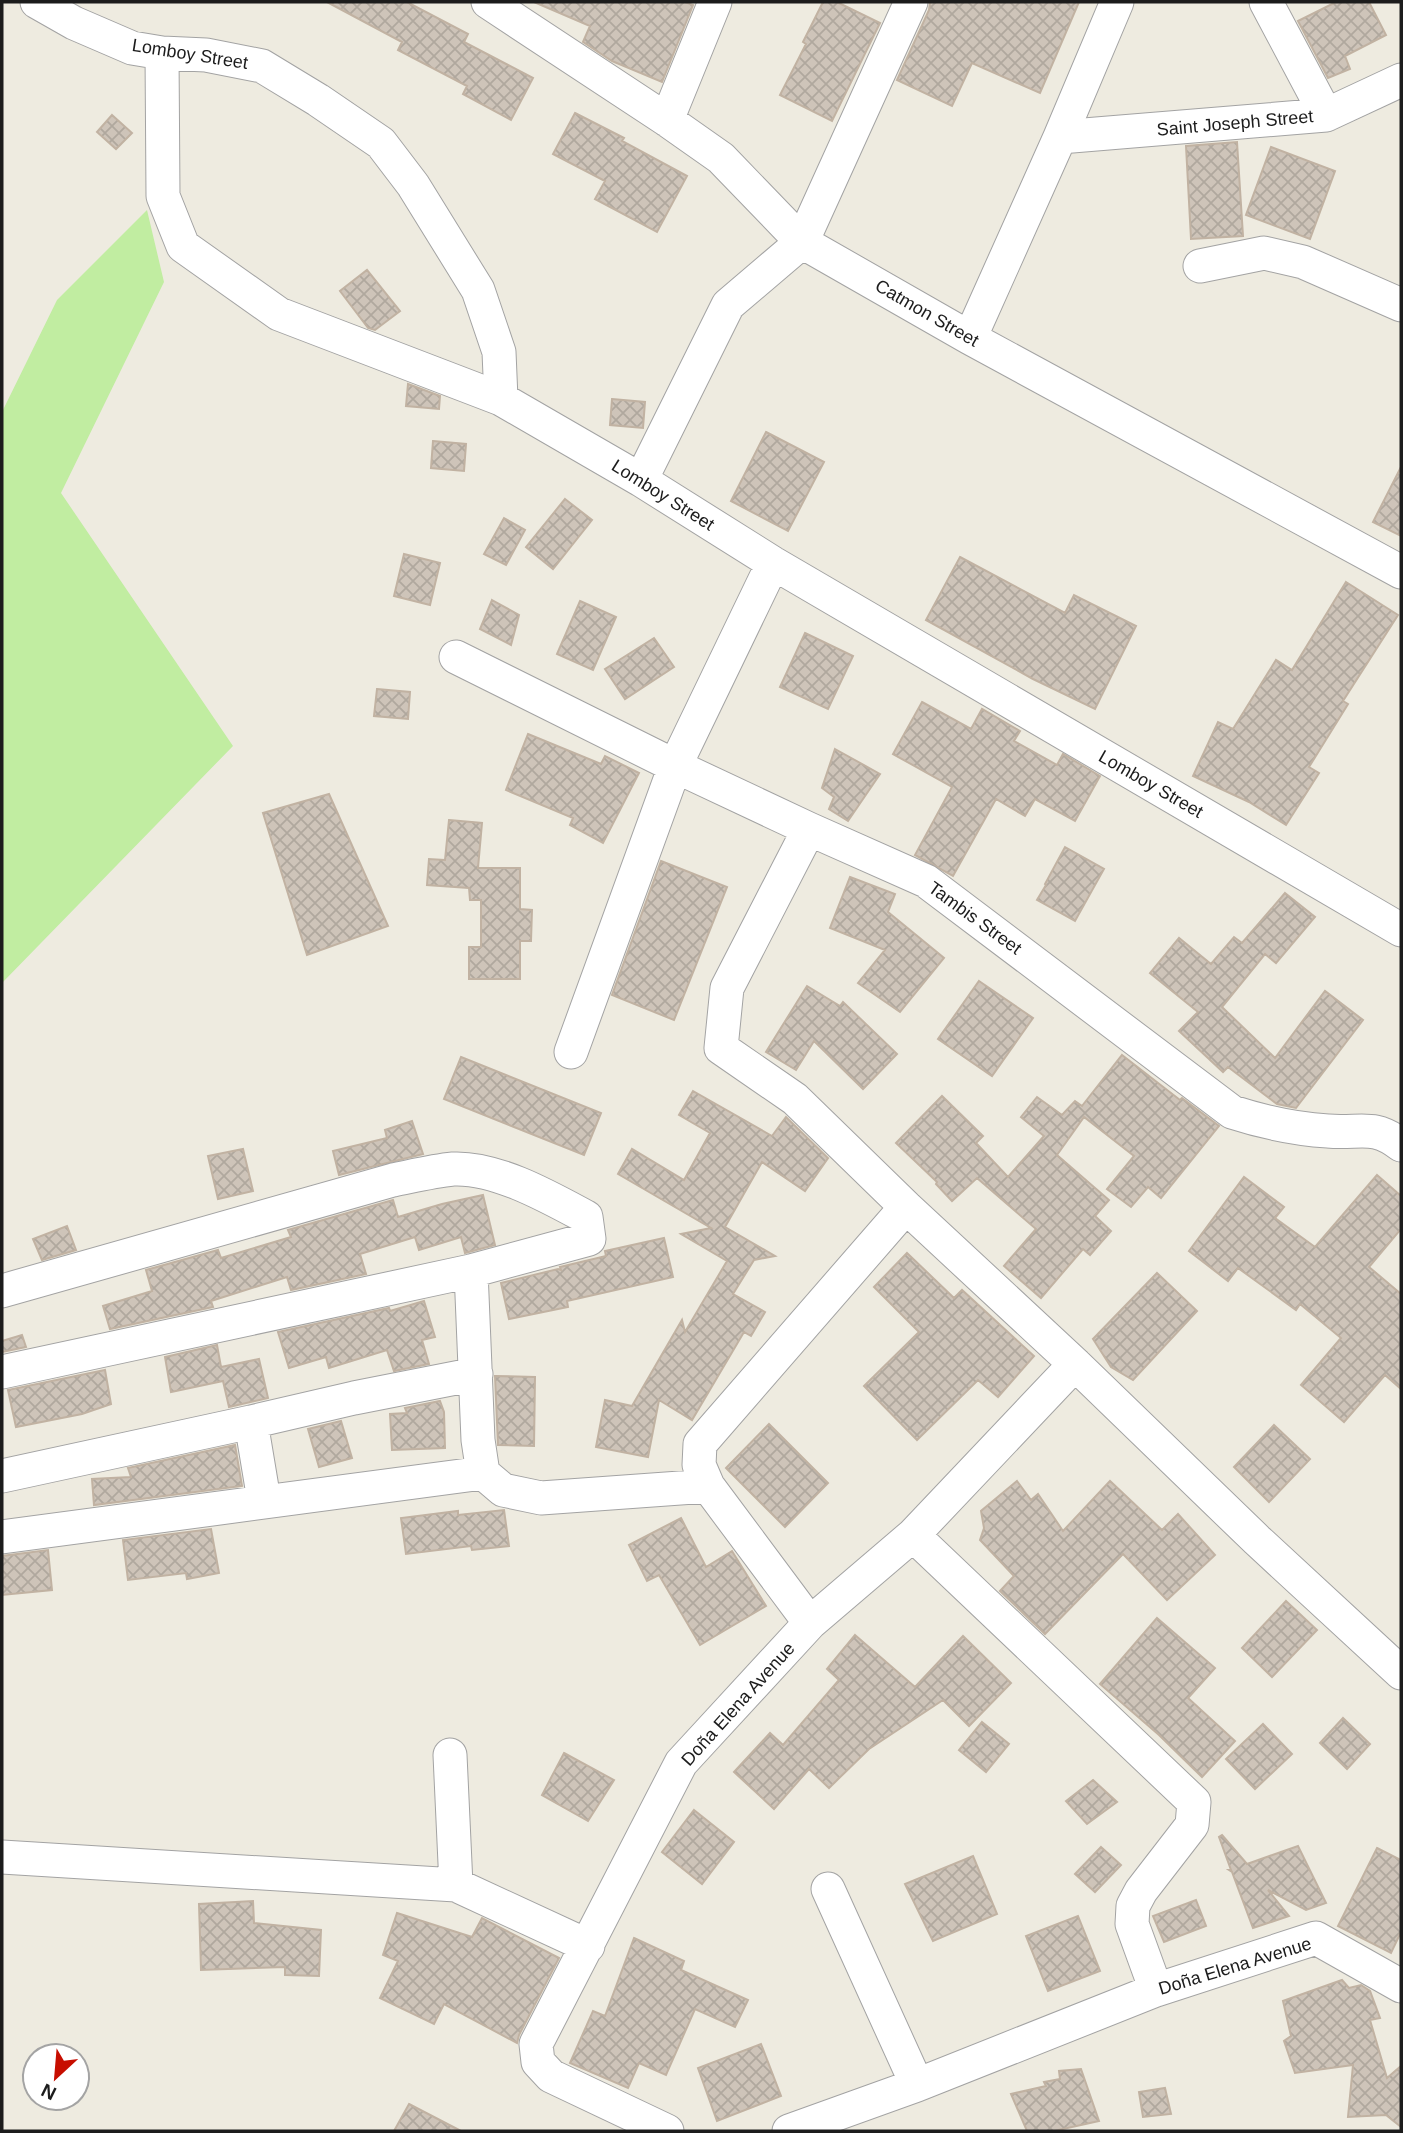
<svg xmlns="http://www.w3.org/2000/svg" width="1403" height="2133" font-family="Arial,sans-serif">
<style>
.grass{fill:#c1eda1}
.building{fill:url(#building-cross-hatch);stroke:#c1b2a2;stroke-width:2}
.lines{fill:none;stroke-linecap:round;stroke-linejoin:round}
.minor-casing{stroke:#a3a3a3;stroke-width:35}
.minor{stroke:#fff;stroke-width:33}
.labels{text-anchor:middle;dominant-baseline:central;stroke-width:7;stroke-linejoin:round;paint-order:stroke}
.street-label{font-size:18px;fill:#1c1c1c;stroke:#fff}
</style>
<defs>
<pattern id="building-cross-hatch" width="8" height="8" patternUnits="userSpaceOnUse" patternTransform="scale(1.75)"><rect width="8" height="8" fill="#cec4b9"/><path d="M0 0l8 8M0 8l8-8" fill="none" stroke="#b0a89e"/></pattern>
</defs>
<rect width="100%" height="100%" fill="#eeebe0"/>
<path class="grass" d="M 147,210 L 164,282 L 61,493 L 233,746 L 2,983 L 2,412 L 57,300 Z"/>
<path class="building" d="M 327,2 L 407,2 L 468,34 L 464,42 L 533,78 L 511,120 L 463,94 L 467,86 L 398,50 L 402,42 Z
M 534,2 L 685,2 L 693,5 L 662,82 L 612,61 L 583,42 L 590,26 Z
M 823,2 L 837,2 L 880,23 L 832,121 L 780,95 L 806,44 L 803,42 Z
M 930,2 L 1079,2 L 1040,93 L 972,63 L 952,106 L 897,80 L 929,10 Z
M 1336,2 L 1369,2 L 1386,35 L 1345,56 L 1350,69 L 1328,78 L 1298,21 Z
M 575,113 L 624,138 L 622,141 L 687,176 L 657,232 L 595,199 L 605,181 L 553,154 Z
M 112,115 L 132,133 L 116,149 L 97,132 Z
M 1237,142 L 1243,236 L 1191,239 L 1186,146 Z
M 1271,147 L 1335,171 L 1310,239 L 1246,215 Z
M 367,270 L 400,311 L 375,330 L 368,328 L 340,291 Z
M 408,384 L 440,396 L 439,409 L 406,406 Z
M 612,399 L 645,402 L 643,428 L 610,425 Z
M 766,432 L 824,462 L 788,531 L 731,501 Z
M 433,441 L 466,444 L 464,471 L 431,468 Z
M 1401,467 L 1401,536 L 1373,522 Z
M 565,499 L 592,520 L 553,569 L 526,547 Z
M 504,518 L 525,530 L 506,565 L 484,554 Z
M 404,554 L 440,563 L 430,605 L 394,596 Z
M 960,557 L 1065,613 L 1074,595 L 1136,626 L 1095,709 L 1033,679 L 926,620 Z
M 1346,582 L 1398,615 L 1343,701 L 1348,704 L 1309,767 L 1319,773 L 1286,825 L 1249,802 L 1193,776 L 1218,722 L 1233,729 L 1276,660 L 1292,670 Z
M 492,600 L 519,615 L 511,645 L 480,629 Z
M 580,601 L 616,617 L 593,670 L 557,654 Z
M 805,633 L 853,656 L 828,709 L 780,687 Z
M 654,638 L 674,667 L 625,699 L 605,669 Z
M 377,689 L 410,692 L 408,719 L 374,716 Z
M 922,702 L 971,729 L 982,709 L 1020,731 L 1014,741 L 1057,765 L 1063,754 L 1100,776 L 1075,821 L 1035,799 L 1025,816 L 996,799 L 953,876 L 915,855 L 952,787 L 893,754 Z
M 528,734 L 601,764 L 605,756 L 639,773 L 603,843 L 570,825 L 573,818 L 506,790 Z
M 835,749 L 880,774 L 848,821 L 829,809 L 834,797 L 822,788 Z
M 329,794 L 388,926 L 307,955 L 263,813 Z
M 449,820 L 482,823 L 478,868 L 520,868 L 520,909 L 532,910 L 531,941 L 520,941 L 520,979 L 469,979 L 469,947 L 481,947 L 481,900 L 470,900 L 469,888 L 427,885 L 429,859 L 445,860 Z
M 1065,847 L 1104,869 L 1075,921 L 1037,900 L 1046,885 L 1045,884 Z
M 661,861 L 727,887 L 674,1020 L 612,995 Z
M 850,877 L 895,894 L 888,912 L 944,958 L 900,1012 L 858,983 L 885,950 L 830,928 Z
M 1285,893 L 1315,917 L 1276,963 L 1265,954 L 1222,1007 L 1275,1058 L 1325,991 L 1363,1020 L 1296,1108 L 1277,1104 L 1228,1067 L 1223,1072 L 1179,1031 L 1198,1012 L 1150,973 L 1179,938 L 1211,964 L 1234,937 L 1242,943 Z
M 979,981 L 1033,1018 L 992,1076 L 938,1039 Z
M 807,986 L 840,1006 L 843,1002 L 897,1054 L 863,1089 L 814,1041 L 796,1070 L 766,1052 Z
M 1122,1055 L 1180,1100 L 1182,1098 L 1219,1126 L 1161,1198 L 1148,1187 L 1131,1207 L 1107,1189 L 1134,1156 L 1084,1117 L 1057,1155 L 1109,1200 L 1095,1216 L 1111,1231 L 1090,1255 L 1083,1249 L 1041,1298 L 1004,1266 L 1036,1229 L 977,1178 L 952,1201 L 936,1184 L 937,1182 L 896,1143 L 942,1096 L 983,1136 L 976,1143 L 1008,1177 L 1044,1136 L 1021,1117 L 1037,1097 L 1062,1115 L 1075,1101 L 1082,1106 Z
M 461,1057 L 601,1113 L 584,1155 L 444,1099 Z
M 693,1091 L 772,1136 L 786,1117 L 828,1158 L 805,1191 L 762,1162 L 725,1227 L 775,1256 L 754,1260 L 733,1294 L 765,1312 L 751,1336 L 744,1332 L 692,1420 L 659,1400 L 648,1457 L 596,1447 L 605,1400 L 632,1406 L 682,1320 L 685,1332 L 727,1261 L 681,1234 L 711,1228 L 618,1174 L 632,1149 L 684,1180 L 710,1133 L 679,1115 Z
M 412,1121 L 423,1154 L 339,1175 L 333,1151 L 387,1138 L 385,1130 Z
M 243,1149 L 253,1191 L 218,1199 L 208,1156 Z
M 1377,1175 L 1401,1196 L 1401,1229 L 1369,1267 L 1401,1294 L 1401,1389 L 1385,1375 L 1344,1422 L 1301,1385 L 1341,1338 L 1300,1304 L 1296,1310 L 1238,1268 L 1228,1281 L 1189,1251 L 1244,1177 L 1284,1207 L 1275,1218 L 1315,1247 Z
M 483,1195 L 495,1245 L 465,1253 L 461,1237 L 419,1250 L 415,1237 L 360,1254 L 366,1274 L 291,1290 L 287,1277 L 211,1301 L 213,1307 L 110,1329 L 103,1306 L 152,1291 L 146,1270 L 218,1250 L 221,1258 L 291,1237 L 288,1230 L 393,1200 L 398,1217 L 442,1204 Z
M 67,1226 L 76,1250 L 42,1260 L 33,1239 Z
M 664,1238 L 673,1277 L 567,1301 L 568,1307 L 509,1319 L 501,1283 L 558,1269 L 561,1270 L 560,1267 L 606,1256 L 605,1251 Z
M 907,1253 L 954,1298 L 962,1290 L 1034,1356 L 998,1397 L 978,1380 L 917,1440 L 864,1386 L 919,1332 L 874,1287 Z
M 1157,1273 L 1197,1311 L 1133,1380 L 1111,1367 L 1093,1339 Z
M 424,1301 L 435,1337 L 422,1340 L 429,1364 L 394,1371 L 387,1350 L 329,1368 L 326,1357 L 289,1368 L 278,1332 L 389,1308 L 390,1311 Z
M 22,1335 L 26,1347 L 2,1352 L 2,1341 Z
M 217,1345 L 221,1367 L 259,1359 L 268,1398 L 229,1407 L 223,1381 L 171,1392 L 165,1357 Z
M 105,1370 L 111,1404 L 82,1414 L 16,1427 L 8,1390 Z
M 495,1376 L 535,1377 L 534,1446 L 498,1445 Z
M 440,1401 L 444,1412 L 445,1448 L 392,1450 L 390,1414 L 407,1413 L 405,1408 Z
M 341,1421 L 352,1458 L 319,1467 L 308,1429 Z
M 769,1424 L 828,1483 L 785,1527 L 726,1468 Z
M 1274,1425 L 1310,1459 L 1269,1502 L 1234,1467 Z
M 235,1445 L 242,1486 L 94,1505 L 92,1479 L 131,1477 L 128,1468 Z
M 1017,1481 L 1031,1500 L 1038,1494 L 1063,1531 L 1110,1481 L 1162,1530 L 1178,1514 L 1215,1555 L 1167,1600 L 1123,1554 L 1045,1634 L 1000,1591 L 1014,1576 L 980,1540 L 984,1528 L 981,1511 Z
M 504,1510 L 509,1546 L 472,1550 L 471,1546 L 406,1554 L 401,1518 L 458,1511 L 458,1515 Z
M 681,1518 L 706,1567 L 732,1551 L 766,1606 L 700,1645 L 659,1575 L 647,1581 L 629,1545 Z
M 211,1529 L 219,1573 L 187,1579 L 186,1573 L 128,1580 L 123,1540 Z
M 48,1550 L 52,1590 L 2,1595 L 2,1556 Z
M 1286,1601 L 1317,1630 L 1272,1677 L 1242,1648 Z
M 1157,1618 L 1215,1668 L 1188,1698 L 1235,1741 L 1202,1777 L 1159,1735 L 1100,1684 Z
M 855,1635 L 915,1687 L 963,1636 L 1011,1683 L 969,1726 L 943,1700 L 869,1749 L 829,1788 L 809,1769 L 774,1809 L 734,1772 L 770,1733 L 783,1745 L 839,1680 L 827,1669 Z
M 1343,1718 L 1370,1744 L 1347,1769 L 1320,1743 Z
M 982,1722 L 1009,1744 L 986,1772 L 959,1750 Z
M 1263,1724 L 1292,1754 L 1255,1789 L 1226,1759 Z
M 564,1753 L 614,1780 L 588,1821 L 542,1795 Z
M 1093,1780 L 1117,1802 L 1087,1824 L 1066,1801 Z
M 694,1810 L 734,1842 L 702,1884 L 662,1852 Z
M 1222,1835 L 1247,1864 L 1298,1846 L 1326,1903 L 1306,1910 L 1268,1890 L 1289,1916 L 1253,1928 L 1232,1872 L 1229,1870 L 1231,1870 L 1219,1837 Z
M 1101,1847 L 1121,1865 L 1095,1892 L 1075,1874 Z
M 1377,1848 L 1401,1860 L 1401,1932 L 1391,1953 L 1338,1926 Z
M 973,1856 L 997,1914 L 933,1941 L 905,1884 Z
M 1196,1900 L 1206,1926 L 1164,1942 L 1153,1916 Z
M 253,1901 L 254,1923 L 321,1930 L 319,1976 L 285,1975 L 285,1967 L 201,1970 L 199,1904 Z
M 397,1913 L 472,1937 L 482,1918 L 559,1958 L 519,2035 L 517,2043 L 444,2004 L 434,2024 L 380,1998 L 398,1961 L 383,1955 Z
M 1078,1916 L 1100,1971 L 1048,1991 L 1026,1936 Z
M 634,1938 L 684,1961 L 681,1970 L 748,2000 L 735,2027 L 695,2009 L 666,2075 L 639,2063 L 628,2088 L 570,2063 L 593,2011 L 605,2016 Z
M 1342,1980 L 1349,1988 L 1361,1985 L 1370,1991 L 1380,2018 L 1370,2020 L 1387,2078 L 1401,2066 L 1401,2127 L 1386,2115 L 1348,2117 L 1353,2065 L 1295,2073 L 1284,2041 L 1291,2036 L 1283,2001 Z
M 761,2044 L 781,2096 L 717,2121 L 698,2068 Z
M 1081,2069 L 1099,2121 L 1054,2131 L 1027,2131 L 1011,2094 L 1046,2086 L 1044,2082 L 1060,2079 L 1059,2071 Z
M 1165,2088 L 1171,2114 L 1143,2117 L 1139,2092 Z
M 409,2104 L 461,2131 L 394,2131 Z"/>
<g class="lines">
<g class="minor-casing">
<path id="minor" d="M 37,2 L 74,23 L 132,48 L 162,53 L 206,55 L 262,66 L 318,100 L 381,143 L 413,185 L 478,290 L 499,352 L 501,399
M 488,2 L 667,120 L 721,158 L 802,242 L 970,338 L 1401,572
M 1266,2 L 1326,115
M 162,53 L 163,196 L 183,246 L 279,314 L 501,399 L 641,480 L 773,563 L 1401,930
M 667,120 L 715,2
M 1060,137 L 1326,115 L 1401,80
M 1200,266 L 1264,253 L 1303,262 L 1401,305
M 970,338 L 1060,137 L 1117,2
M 641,480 L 728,305 L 802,242 L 911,2
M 456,657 L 675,766 L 809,829 L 926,881 L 1232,1112 C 1263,1122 1296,1129 1328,1131 C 1360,1134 1373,1123 1401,1145
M 809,829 L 727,988 L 721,1048 L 795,1099 L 906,1207 L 1075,1364 L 1257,1540 L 1401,1673
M 571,1052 L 675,766 L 773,563
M 471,1271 L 478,1440 L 483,1473 L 503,1490 L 541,1498 L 708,1486
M 2,1291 L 393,1180 C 413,1176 433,1171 453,1169 C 496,1167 549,1197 586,1217 L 589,1239 L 471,1271 L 2,1372
M 251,1422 L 354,1398 L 476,1374
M 2,1476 L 251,1422 L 264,1500
M 913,1535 L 1194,1802 L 1192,1825 L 1141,1891 L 1133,1906 L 1132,1924 L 1156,1990
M 2,1537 L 483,1473
M 810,1623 L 708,1486 L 699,1465 L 700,1444 L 906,1207
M 450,1755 L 456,1885
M 2,1857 L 456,1885 L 588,1946
M 828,1889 L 917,2085
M 667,2131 L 551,2076 L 538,2062 L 536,2044 L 681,1763 L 810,1623 L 913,1535 L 1075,1364
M 789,2131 L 917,2085 L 1156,1990 L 1316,1938 L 1401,1986"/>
</g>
<use href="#minor" class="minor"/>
</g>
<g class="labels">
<g class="street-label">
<text transform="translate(190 54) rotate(9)">Lomboy Street</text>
<text transform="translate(1235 123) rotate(-5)">Saint Joseph Street</text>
<text transform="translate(927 313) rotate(30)">Catmon Street</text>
<text transform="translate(663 495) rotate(32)">Lomboy Street</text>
<text transform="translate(1151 784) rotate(30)">Lomboy Street</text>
<text transform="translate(975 918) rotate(36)">Tambis Street</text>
<text transform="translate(738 1704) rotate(-48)">Doña Elena Avenue</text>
<text transform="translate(1235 1966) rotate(-17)">Doña Elena Avenue</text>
</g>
</g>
<rect width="1403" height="2133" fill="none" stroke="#1c1c1c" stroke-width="7"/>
<g transform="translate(56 2077) rotate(206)"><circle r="33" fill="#ffffff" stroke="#a4a4a4" stroke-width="2"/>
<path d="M0-5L12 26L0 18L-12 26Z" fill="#c70e00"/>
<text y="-10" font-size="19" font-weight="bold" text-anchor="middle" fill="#1c1c1c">N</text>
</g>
</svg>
